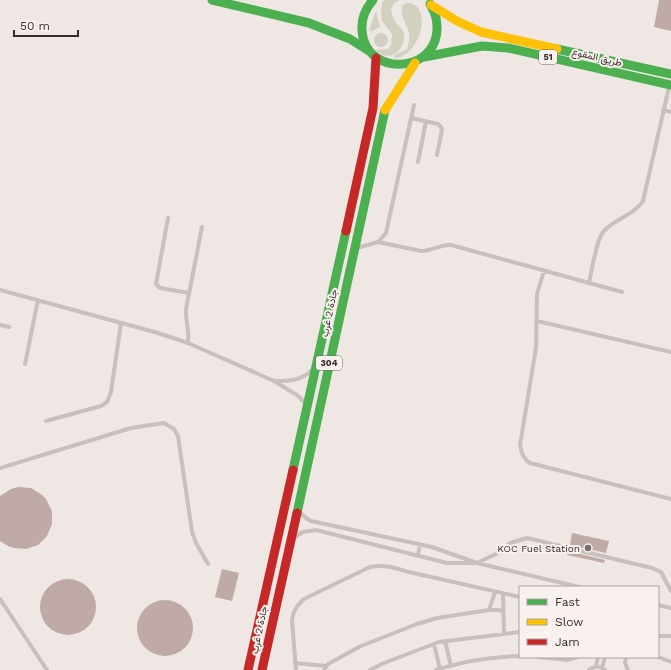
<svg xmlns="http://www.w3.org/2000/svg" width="671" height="670" font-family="'Work Sans',Vazirmatn,sans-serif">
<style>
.green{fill:#d2d1c0}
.building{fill:#c0aaa8}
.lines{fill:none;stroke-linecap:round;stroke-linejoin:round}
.lane{stroke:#c7c0bd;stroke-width:4}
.fast{stroke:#4caf50;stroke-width:9}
.slow{stroke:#ffc107;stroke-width:9}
.jam{stroke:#c62828;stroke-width:9}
.poi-dot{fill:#786e6c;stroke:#f9f1ed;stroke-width:1.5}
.labels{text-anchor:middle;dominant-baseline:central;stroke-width:4;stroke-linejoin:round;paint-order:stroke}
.shield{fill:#f9f1ed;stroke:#726865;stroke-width:1}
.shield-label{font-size:9px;font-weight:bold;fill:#382d2b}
.street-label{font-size:10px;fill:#382d2b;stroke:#f9f1ed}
.poi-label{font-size:10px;fill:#382d2b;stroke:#f9f1ed;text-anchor:end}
</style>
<rect width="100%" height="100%" fill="#eee7e4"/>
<path class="green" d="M 384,0 L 400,0 L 394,3 L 391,9 C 392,13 393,18 395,21 C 397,25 401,27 403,31 C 407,39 402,49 395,54 C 387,58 381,55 375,50 L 388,49 L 391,45 L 392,34 L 382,21 L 381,11 L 382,3 Z
M 406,3 C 432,1 424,53 396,58 L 394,57 L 395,55 L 407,49 C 416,27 396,19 403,5 Z
M 376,11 L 380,27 L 370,32 L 371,24 Z
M374 40a7 7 0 1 1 14 0a7 7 0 1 1-14 0Z"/>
<path class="building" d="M 659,0 L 671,0 L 671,31 L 654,27 Z
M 18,487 L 31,488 L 42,495 L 46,499 L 52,511 L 52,524 L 47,536 L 38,545 L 26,549 L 14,548 L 8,546 L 0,541 L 0,496 L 11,489 Z
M 572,533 L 609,541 L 606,553 L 570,545 Z
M 568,551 L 605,560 L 604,563 L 567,555 Z
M 222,569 L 239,573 L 232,601 L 215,597 Z
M40 607a28 28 0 1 1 56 0a28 28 0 1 1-56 0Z
M137 628a28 28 0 1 1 56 0a28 28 0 1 1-56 0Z"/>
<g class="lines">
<path class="lane" d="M 663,110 L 671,112
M 411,118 L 438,124 L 441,127 L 442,130 L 437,155
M 418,162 L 426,121
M 168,218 L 156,284 L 160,288 L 189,293
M 378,242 L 421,251 C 432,251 441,244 451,245 L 622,292
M 357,248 L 378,242 L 386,233 L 414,105
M 544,271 L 537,294 L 536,348 L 520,445 C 521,452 523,459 530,463 L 671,499
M 589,283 C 592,270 596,241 603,232 C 614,219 633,216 643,201 L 669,87
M 0,290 L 158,333 L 188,343 L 274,381 L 297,395 L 305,403
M 537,321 L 671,352
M 0,325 L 9,327
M 188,343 C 190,331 185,320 186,309 L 202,227
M 25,364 L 38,300
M 275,381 C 289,381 300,381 311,371
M 46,421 L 101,406 L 107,402 L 111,392 L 121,323
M 0,468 L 131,428 L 164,423 L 174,429 L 178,436 L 192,532 L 196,543 L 208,564
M 299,512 L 306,518 L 311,521 L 432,547 L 477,563 L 579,587
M 295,537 L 303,532 L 316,530 L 447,563 L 477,563 L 496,554 L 510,543 L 527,538 L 652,568 L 661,572 L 671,591
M 418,555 L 420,544
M 503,593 L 504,633
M 0,599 L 47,670
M 658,605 L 671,608
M 489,610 L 495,592
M 658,636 L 671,636
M 445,641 L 451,666
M 434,644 L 440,669
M 538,657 L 568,660 L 577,657
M 626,657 L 625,663 L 628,670
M 658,657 L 671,662
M 295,663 L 326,666
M 596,666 L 598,657
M 602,668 L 605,657
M 296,670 L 292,621 C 293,610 297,606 304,599 L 370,567 C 384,564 395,568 409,572 L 520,597
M 324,670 L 328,664 L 361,646 L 417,624 L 437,618 L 489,610 L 499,610 L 503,612
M 370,670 L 384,663 L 439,642 L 520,632
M 436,670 C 463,661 492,657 520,656
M 589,670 C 594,666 599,665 605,670"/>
<path class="fast" d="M 212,0 L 309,23 L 350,39 L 369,51
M 373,0 C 365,9 361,19 362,31 C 366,81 447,73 436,18 C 435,13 432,8 430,4
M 557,49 L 671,74
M 424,57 L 482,46 L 508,48 L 671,85
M 293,470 L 346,231
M 297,513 L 385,110"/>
<path class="slow" d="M 431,5 L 457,21 L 481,32 L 557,49
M 385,110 L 415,63"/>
<path class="jam" d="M 346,231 L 373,108 L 376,58
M 248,670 L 293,470
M 262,670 L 297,513"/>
</g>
<circle class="poi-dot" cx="588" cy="548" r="4"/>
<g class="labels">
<g class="shield">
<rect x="539" y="50" width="18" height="14" rx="3"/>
<rect x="316" y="356" width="26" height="14" rx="3"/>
</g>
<g class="shield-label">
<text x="548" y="57">51</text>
<text x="329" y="363">304</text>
</g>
<g class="street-label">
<text transform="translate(597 57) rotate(13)">طريق المقوع</text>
<text transform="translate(329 313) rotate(-78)">جادة 2 غرب</text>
<text transform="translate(259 630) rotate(-78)">جادة 2 غرب</text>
</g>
<g class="poi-label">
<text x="580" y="548">KOC Fuel Station</text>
</g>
</g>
<rect x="519" y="586" width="140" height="72" fill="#f9f1ed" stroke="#aca39f"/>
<rect x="527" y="599" width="20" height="6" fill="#4caf50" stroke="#aca39f"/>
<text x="555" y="606" font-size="12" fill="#382d2b">Fast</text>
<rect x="527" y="619" width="20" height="6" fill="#ffc107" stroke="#aca39f"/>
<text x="555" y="626" font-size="12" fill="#382d2b">Slow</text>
<rect x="527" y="639" width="20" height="6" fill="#c62828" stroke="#aca39f"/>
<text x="555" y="646" font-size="12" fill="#382d2b">Jam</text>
<path d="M14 30v6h64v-6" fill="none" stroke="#382d2b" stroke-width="2"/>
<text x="20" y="30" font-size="12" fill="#382d2b" stroke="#f9f1ed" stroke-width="3" paint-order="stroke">50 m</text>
</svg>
